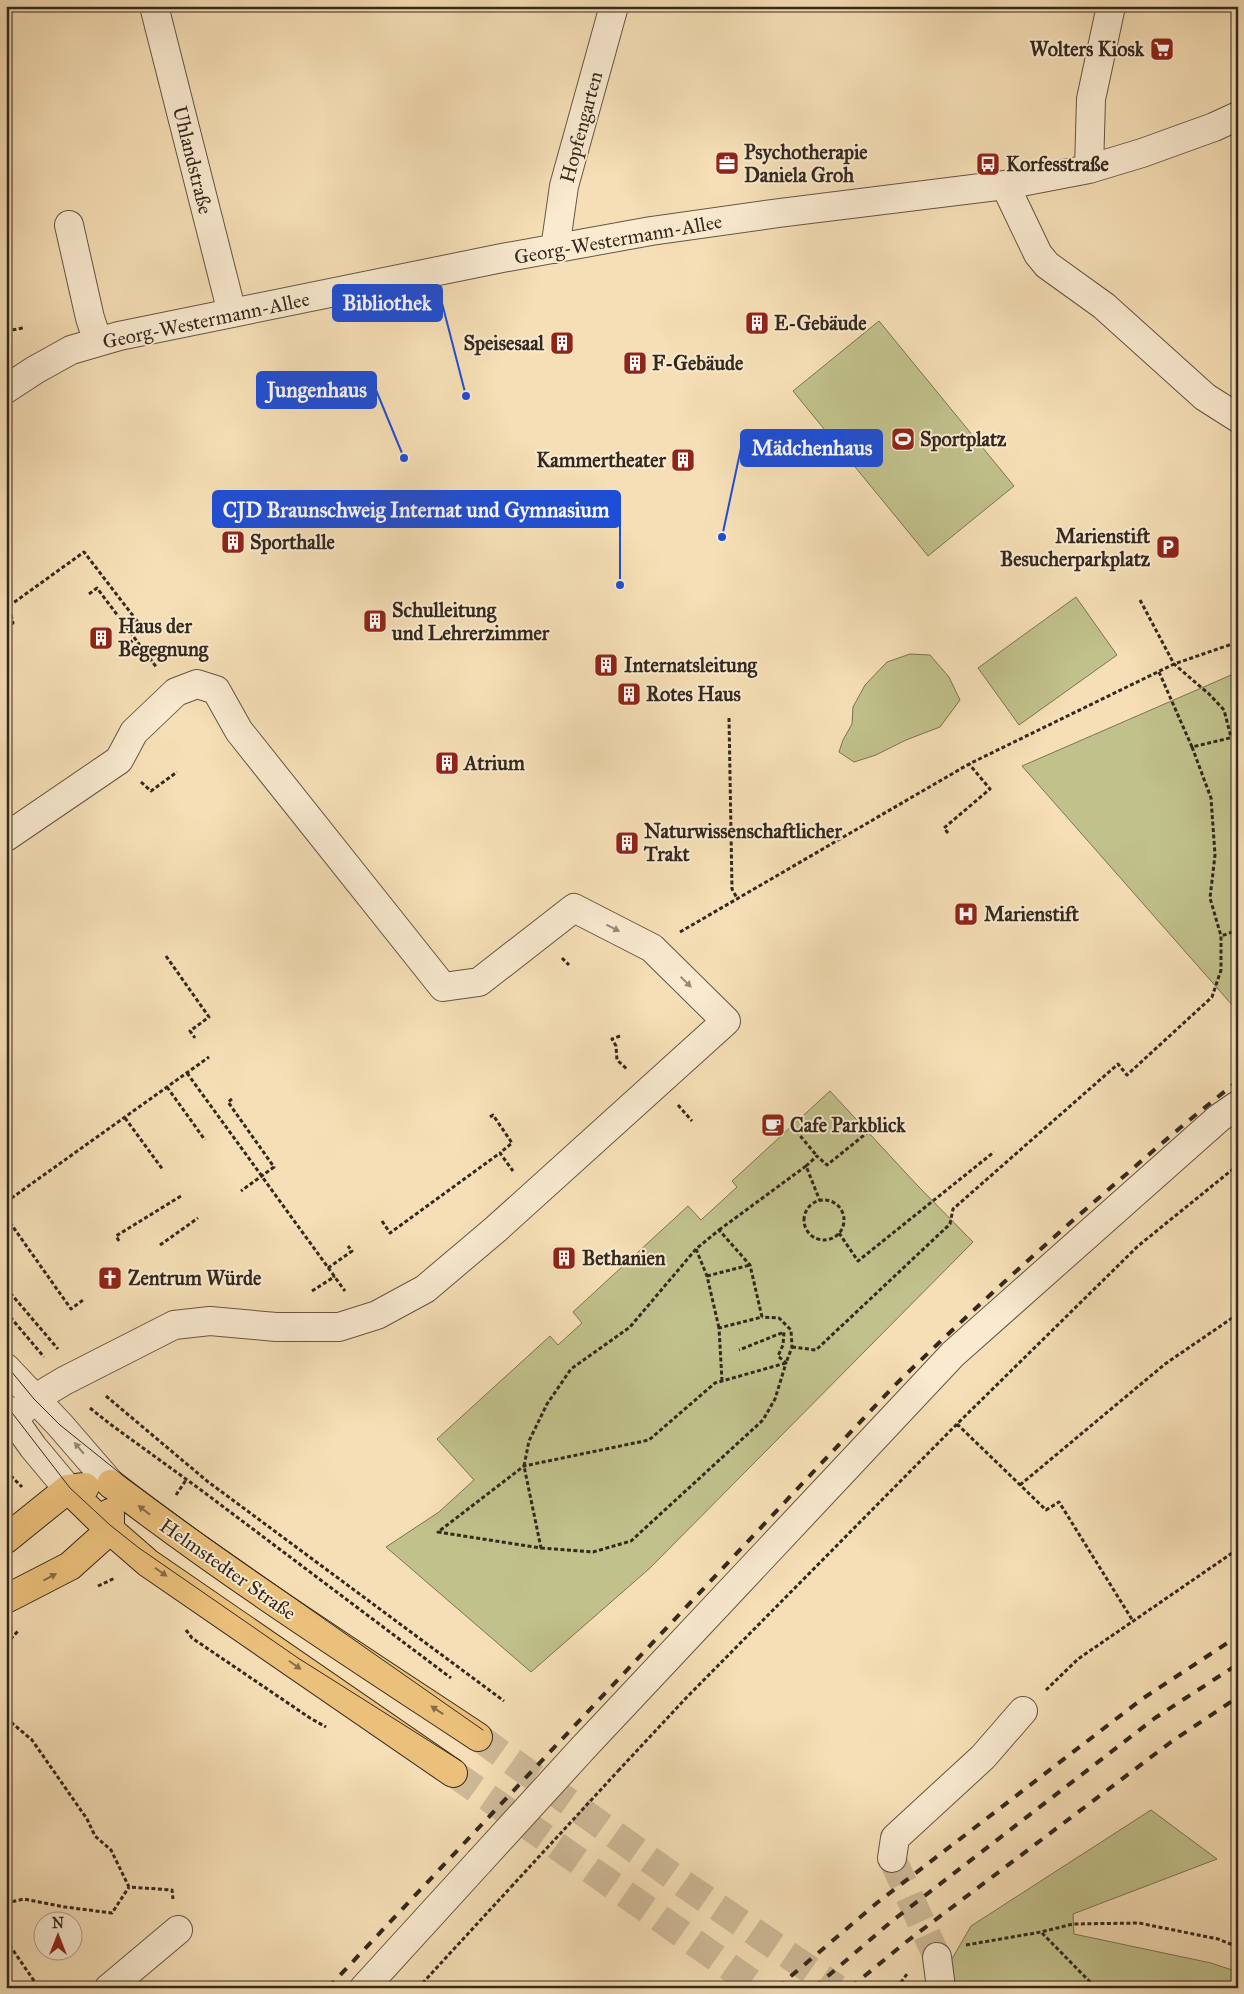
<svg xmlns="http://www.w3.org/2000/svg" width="1244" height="1994" font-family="'IM FELL Great Primer',serif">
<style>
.green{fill:#c1c18b;stroke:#7a7454}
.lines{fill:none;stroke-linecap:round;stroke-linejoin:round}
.minor-tunnel{stroke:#cfba98;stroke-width:28;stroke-dasharray:28 14;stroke-linecap:butt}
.major-tunnel{stroke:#cfba98;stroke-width:28;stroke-dasharray:28 14;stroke-linecap:butt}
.minor-casing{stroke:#645644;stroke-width:30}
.major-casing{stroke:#34281e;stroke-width:30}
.path{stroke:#34281e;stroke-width:3;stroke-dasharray:4 2.5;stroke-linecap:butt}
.minor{stroke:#f9ead0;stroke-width:28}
.major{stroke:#ebc07b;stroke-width:28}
.tram{stroke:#34281e;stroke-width:1}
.rail{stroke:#34281e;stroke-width:4;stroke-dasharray:9 9;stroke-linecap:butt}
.minor-bridge-casing{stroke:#645644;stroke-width:30;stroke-linecap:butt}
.path-bridge{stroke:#34281e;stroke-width:3;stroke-dasharray:4 2.5;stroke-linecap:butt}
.minor-bridge{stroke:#f9ead0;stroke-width:28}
.oneway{fill:#968977}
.oneway2{fill:#866c48}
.labels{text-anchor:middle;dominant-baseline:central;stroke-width:4;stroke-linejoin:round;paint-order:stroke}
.poi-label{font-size:20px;font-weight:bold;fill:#34281e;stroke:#f9ead0;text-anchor:start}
.street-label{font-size:20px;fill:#34281e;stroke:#f9ead0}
.leader{fill:none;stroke:#1d4ed8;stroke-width:2}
.callout-dot{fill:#1d4ed8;stroke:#f9ead0;stroke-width:2}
.callout{fill:#1d4ed8;stroke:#1d4ed8;stroke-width:2}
.callout-label{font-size:21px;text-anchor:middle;font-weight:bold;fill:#fff}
</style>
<rect width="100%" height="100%" fill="#f6dfb6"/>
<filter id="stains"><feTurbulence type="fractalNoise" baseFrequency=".004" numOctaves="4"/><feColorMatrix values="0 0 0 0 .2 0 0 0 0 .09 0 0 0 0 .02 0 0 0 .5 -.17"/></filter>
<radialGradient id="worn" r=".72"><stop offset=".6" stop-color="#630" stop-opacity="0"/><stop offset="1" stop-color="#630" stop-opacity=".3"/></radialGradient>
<path class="green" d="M 879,321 L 1014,486 L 928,556 L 793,391 Z
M 1076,597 L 1117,655 L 1019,725 L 978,668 Z
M 910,654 L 930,655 L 949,677 L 960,700 L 940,727 L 906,740 L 876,755 L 854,762 L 839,752 L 843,740 L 852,724 L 853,707 L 865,685 L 887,662 Z
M 1238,672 L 1238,1003 L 1233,1006 L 1022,766 Z
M 830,1091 L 917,1185 L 973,1242 L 650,1568 L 531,1672 L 386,1547 L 439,1512 L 474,1480 L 437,1439 L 550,1336 L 558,1345 L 582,1323 L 573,1312 L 688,1206 L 701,1220 L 737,1187 L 732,1181 Z
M 1151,1810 L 1217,1859 L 1073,1914 L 1074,1934 L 1211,1963 L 1238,1972 L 1238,1988 L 952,1988 L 949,1964 L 971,1926 Z"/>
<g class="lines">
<path class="minor-tunnel" d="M 892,1858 L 937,1957"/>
<path class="major-tunnel" d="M 478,1737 L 685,1885 L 837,1988
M 453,1773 L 759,1988"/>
<g class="minor-casing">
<path id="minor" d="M 154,6 L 232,313
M 1089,169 L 1091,99 L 1111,6
M 1005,185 L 1038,254 L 1047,265 L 1104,306 L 1205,397 L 1238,418
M 69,225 L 90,318 L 98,342
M 555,249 L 564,186 L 614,6
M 6,389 L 35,370 L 71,350 L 119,336 L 502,258 L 651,231 L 779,213 L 1005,185 L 1089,169 L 1142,153 L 1214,127 L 1238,116
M 6,837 L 119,760 L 134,732 L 176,692 L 197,684 L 216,690 L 239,731 L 443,987 L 479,982 L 574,908 L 652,948 L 726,1021 L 496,1229 L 425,1289 L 377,1315 L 339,1327 L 276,1327 L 210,1321 L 174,1325 L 64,1381 L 34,1399 L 13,1420
M 6,1368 L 60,1425 L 111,1484
M 6,1409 L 33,1447 L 68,1489
M 584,1747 L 953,1354 L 1219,1118 L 1238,1105
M 892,1858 L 895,1838 L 983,1757 L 1023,1711
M 937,1957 L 941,1988
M 109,1988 L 178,1930
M 364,1988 L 479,1862"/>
</g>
<g class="major-casing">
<path id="major" d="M 111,1484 C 229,1575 354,1655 478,1737
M 68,1489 L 110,1530 L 148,1563 L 453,1773
M 6,1539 L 68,1489 L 85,1487
M 6,1599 L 70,1566 L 110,1530 L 110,1513"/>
</g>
<path class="path" d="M 6,331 L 23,328
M 89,594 L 97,588 L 157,668
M 1140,600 L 1174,664 L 1209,694 L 1224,710 L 1231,737
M 6,628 L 13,623 L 9,606 L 84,552 L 137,621 L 126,629
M 124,647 L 135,639
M 1159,672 L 1192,747 L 1238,736
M 729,718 L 732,889 L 737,898
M 1192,747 L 1211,798 L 1215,855 L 1210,898 L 1221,936
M 141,782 L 151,791 L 177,772
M 948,833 L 944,828 L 990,789 L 969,764
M 680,932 L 969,764 L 1174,664 L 1238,642
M 166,956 L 209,1017 L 190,1031 L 195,1038
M 562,958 L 569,965
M 620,1036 L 612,1039 L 616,1046 L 617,1060 L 627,1069
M 187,1073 L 345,1291
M 167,1087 L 205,1140
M 232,1099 L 228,1102 L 274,1167 L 241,1191
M 678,1105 L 692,1121
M 490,1117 L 493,1115 L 512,1143 L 500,1153
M 125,1118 L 163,1170
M 792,1126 L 817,1156
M 806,1166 L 817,1156 L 827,1165 L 868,1132
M804 1220a20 20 0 1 1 40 0a20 20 0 1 1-40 0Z
M 6,1202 L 209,1057
M 6,1217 L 71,1309 L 83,1300
M 382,1221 L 390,1233 L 500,1153 L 513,1171
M 719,1230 L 806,1166 L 820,1201
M 839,1233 L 858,1261 L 994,1152
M 119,1241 L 116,1236 L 181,1196
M 160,1245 L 198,1218
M 696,1249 L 707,1276 L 719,1328
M 328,1268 L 352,1251 L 348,1246
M 707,1276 L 750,1265
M 6,1288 L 58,1349
M 312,1291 L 334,1277 L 333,1276
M 6,1312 L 44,1357
M 792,1347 L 816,1350 L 950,1224 L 953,1209 L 1118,1064 L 1127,1075 L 1212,997 L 1221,970 L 1221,936 L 1238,930
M 722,1381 L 719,1328 L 762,1317 L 750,1265 L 719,1230 L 696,1249 L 630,1327 L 571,1369 L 547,1404 L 529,1441 L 524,1466 L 541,1548 L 438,1532 L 524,1466 L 649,1440 L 715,1383 L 722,1381 L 786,1363 L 792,1347 L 791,1330 L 779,1318 L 762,1317
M 106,1396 L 207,1481 L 504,1701
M 90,1408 L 110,1424 L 201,1490 L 451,1678
M 957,1424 L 1046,1510 L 1059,1502 L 1133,1621
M 6,1471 L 22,1487
M 1020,1485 L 1165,1364 L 1238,1314
M 176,1495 L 186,1480
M 541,1548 L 593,1552 L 631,1541 L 763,1420 L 775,1399 L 786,1363 L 778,1356 L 783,1345 L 784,1332 L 739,1350
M 98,1586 L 115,1578
M 186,1630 L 192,1638 L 310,1718 L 326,1727
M 6,1644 L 19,1630
M 1046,1690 L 1078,1659 L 1238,1549
M 6,1718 L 32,1740 L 87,1819 L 95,1836 L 111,1850 L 129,1887 L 172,1890 L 173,1899
M 618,1771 L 686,1698 L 957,1424 L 1138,1246 L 1238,1165
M 6,1903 L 24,1899 L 65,1907 L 112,1913 L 129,1887
M 1042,1933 L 1096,1988
M 6,1940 L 39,1988
M 966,1945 L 1041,1932 L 1073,1924 L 1139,1923 L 1218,1939 L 1238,1947
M 418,1988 L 511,1887
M 897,1988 L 907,1974"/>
<use href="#minor" class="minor"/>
<use href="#major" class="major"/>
<path class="tram" d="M 6,1365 L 34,1399 L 60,1425 L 126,1478 L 200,1532 L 483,1730
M 6,1405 L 70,1488 L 110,1525 L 139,1548 L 298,1658 L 461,1761"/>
<path class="rail" d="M 328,1988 L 894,1386 C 970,1312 1049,1240 1130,1171 C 1165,1140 1201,1110 1238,1081
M 777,1988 L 878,1902 L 1142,1699 L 1238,1636
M 814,1988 L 892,1921 L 1155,1718 L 1238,1664
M 850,1988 L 906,1942 L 1171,1742 L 1238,1697"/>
<g class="minor-bridge-casing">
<path id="minor-bridge" d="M 479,1862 L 584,1747"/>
</g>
<path class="path-bridge" d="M 511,1887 L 618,1771"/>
<use href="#minor-bridge" class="minor-bridge"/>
</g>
<defs><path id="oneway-solid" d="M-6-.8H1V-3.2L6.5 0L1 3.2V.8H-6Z" transform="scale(1.25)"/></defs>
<g class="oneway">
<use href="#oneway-solid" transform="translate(613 928) rotate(27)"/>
<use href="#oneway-solid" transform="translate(686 982) rotate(44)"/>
<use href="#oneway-solid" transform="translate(79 1448) rotate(-130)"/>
</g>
<g class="oneway2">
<use href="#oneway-solid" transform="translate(144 1510) rotate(-142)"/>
<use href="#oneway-solid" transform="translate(161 1572) rotate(35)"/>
<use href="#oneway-solid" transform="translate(50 1577) rotate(-28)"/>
<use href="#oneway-solid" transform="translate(295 1665) rotate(35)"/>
<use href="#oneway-solid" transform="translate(437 1710) rotate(-147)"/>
</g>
<defs>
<g id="supermarket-square" transform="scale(1.25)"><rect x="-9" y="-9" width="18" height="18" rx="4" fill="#8f2418" stroke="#f9ead0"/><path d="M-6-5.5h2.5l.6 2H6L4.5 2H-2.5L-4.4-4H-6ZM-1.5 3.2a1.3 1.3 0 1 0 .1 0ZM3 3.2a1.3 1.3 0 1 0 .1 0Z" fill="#fff"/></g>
<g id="office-square" transform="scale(1.25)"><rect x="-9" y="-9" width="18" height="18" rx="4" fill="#8f2418" stroke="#f9ead0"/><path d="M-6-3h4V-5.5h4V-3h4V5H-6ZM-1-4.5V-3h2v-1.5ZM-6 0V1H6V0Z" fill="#fff"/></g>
<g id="bus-square" transform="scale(1.25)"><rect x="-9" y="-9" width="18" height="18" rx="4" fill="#8f2418" stroke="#f9ead0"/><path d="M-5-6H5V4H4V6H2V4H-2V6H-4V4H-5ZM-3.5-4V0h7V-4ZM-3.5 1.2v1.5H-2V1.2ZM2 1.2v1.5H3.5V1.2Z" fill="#fff"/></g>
<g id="building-square" transform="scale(1.25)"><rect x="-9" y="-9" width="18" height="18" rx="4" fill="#8f2418" stroke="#f9ead0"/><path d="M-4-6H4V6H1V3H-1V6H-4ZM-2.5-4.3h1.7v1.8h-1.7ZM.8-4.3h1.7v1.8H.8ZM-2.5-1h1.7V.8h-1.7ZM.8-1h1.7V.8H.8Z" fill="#fff"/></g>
<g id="stadium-square" transform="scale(1.25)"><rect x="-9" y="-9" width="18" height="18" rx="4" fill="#8f2418" stroke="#f9ead0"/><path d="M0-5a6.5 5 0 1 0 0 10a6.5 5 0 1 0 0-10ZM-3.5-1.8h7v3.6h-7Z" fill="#fff"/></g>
<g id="parking-square" transform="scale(1.25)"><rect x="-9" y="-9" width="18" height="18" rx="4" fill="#8f2418" stroke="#f9ead0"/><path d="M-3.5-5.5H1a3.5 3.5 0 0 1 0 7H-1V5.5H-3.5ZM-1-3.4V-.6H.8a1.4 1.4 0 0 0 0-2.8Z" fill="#fff"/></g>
<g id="hospital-square" transform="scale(1.25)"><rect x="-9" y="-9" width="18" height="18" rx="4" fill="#8f2418" stroke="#f9ead0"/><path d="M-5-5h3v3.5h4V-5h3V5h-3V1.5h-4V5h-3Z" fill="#fff"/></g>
<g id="cafe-square" transform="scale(1.25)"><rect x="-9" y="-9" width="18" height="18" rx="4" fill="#8f2418" stroke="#f9ead0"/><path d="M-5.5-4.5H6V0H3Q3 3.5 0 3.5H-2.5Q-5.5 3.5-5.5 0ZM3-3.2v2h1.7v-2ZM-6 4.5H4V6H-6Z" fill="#fff"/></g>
<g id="church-square" transform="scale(1.25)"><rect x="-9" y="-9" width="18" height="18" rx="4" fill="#8f2418" stroke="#f9ead0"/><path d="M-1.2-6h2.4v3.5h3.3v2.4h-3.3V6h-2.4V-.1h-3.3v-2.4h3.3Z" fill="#fff"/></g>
</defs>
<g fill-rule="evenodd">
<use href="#supermarket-square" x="1162" y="49"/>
<use href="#office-square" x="727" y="163"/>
<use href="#bus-square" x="988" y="164"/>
<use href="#building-square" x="757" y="323"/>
<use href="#building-square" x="562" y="343"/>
<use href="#building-square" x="635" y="363"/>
<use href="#stadium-square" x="903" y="439"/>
<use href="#building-square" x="683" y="460"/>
<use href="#building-square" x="233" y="542"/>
<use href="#parking-square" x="1168" y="547"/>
<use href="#building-square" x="375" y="621"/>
<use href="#building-square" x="101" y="638"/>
<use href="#building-square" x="606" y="665"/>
<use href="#building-square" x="629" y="694"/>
<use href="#building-square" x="447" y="763"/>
<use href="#building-square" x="627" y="843"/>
<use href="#hospital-square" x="966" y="914"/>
<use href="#cafe-square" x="773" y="1125"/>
<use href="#building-square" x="564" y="1258"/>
<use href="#church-square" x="110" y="1278"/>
</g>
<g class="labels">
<g class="poi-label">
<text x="1144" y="49" text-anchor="end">Wolters Kiosk</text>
<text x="744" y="152">Psychotherapie<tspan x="744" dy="23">Daniela Groh</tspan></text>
<text x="1006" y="164">Korfesstraße</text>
<text x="774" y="323">E-Gebäude</text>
<text x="544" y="343" text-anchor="end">Speisesaal</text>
<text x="652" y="363">F-Gebäude</text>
<text x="920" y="439">Sportplatz</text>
<text x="666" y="460" text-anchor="end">Kammertheater</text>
<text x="1150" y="536" text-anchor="end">Marienstift<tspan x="1150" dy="23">Besucherparkplatz</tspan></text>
<text x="250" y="542">Sporthalle</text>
<text x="392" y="610">Schulleitung<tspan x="392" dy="23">und Lehrerzimmer</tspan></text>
<text x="118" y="626">Haus der<tspan x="118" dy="23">Begegnung</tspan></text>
<text x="624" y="665">Internatsleitung</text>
<text x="646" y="694">Rotes Haus</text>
<text x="464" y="763">Atrium</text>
<text x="644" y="831">Naturwissenschaftlicher<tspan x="644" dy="23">Trakt</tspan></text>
<text x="984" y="914">Marienstift</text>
<text x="790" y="1125">Cafe Parkblick</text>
<text x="582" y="1258">Bethanien</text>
<text x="128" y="1278">Zentrum Würde</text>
</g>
<g class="street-label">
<text transform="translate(581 127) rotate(-75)">Hopfengarten</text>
<text transform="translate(193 160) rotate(76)">Uhlandstraße</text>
<text transform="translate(618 239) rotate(-10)">Georg-Westermann-Allee</text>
<text transform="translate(206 320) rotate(-12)">Georg-Westermann-Allee</text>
<text transform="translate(228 1569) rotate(35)">Helmstedter Straße</text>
</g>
</g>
<path class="leader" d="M466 396L442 303M404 458L376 390M722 537L741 448M620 585L620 509"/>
<g class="callout-dot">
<circle cx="466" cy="396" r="5"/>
<circle cx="404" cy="458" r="5"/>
<circle cx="722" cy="537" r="5"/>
<circle cx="620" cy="585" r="5"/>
</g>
<g class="callout">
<rect x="333" y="285" width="109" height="36" rx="5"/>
<rect x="257" y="372" width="119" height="36" rx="5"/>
<rect x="741" y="430" width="141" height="36" rx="5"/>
<rect x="213" y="491" width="407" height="36" rx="5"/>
</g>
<g class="callout-label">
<text x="387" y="310">Bibliothek</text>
<text x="317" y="397">Jungenhaus</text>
<text x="812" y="455">Mädchenhaus</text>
<text x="416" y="517">CJD Braunschweig Internat und Gymnasium</text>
</g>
<rect width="1244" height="1994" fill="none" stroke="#f6dfb6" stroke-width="25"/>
<rect x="8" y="8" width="1229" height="1979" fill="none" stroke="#34281e" stroke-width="2.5"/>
<rect x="12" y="12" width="1219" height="1969" fill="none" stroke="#34281e"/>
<g transform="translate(58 1936)"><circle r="24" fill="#f9ead0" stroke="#aa9c89"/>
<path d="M0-4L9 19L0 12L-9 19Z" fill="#8f2418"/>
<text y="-8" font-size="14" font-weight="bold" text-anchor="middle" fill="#34281e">N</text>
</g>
<rect width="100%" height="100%" filter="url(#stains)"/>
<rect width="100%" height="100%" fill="url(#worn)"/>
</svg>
